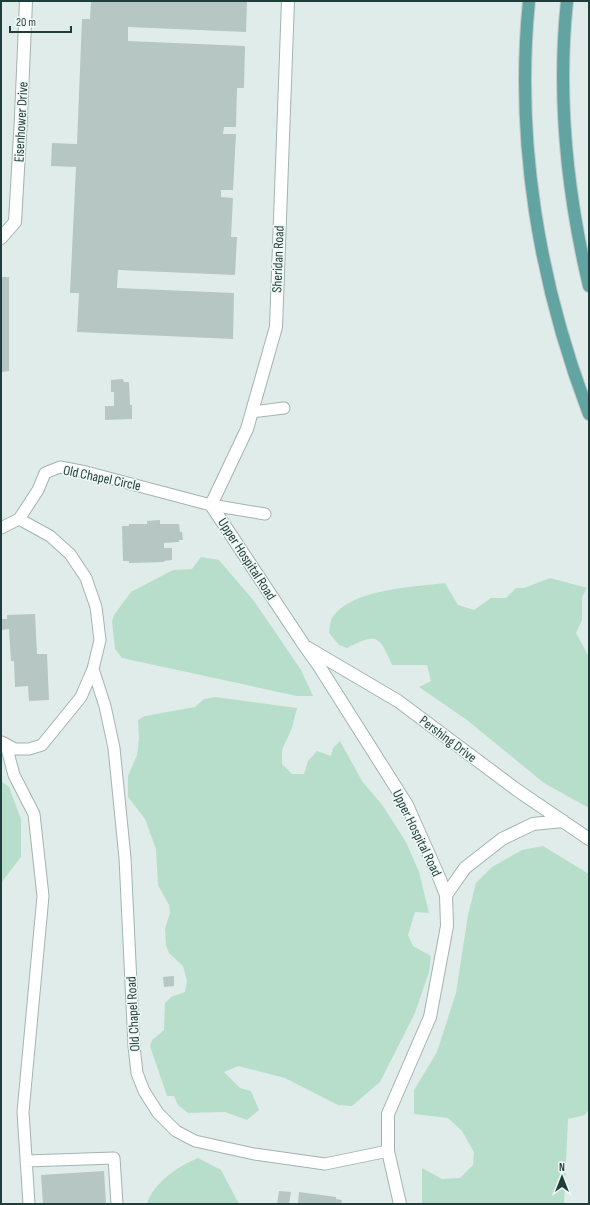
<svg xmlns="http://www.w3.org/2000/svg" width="590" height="1205" font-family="'Sofia Sans Condensed',sans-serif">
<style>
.green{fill:#b7deca}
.building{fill:#b5c6c3}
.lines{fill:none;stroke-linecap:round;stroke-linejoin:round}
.service-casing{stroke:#a2b4b1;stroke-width:13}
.minor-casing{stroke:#a2b4b1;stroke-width:14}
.primary-casing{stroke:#c0c9c8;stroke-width:14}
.service{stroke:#fff;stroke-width:11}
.minor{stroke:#fff;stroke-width:12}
.primary{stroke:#61a4a2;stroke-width:12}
.labels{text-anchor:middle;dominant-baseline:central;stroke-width:3;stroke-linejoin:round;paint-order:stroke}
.street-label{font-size:14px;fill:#1f3d3b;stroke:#f0f8f6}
</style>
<rect width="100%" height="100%" fill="#e0ece9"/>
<path class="green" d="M 201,557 L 219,560 L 254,601 L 301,670 L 313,696 L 297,696 L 122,658 L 115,649 L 112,621 L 114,615 L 131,592 L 173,570 L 192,569 Z
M 550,578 L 587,588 L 582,597 L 582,620 L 576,633 L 589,657 L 589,808 L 544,783 L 467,720 L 419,687 L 431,681 L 427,665 L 392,665 C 379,635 377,633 347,648 L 339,645 L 329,633 C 330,628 330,619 334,615 C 355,589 413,587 445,583 L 458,605 L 474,610 L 491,598 L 506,598 L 516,588 L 524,588 Z
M 215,697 L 297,708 L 292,728 L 282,750 L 282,764 L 292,774 L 304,774 L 308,761 L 317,751 L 331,756 L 333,748 L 340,741 L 362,781 L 383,806 L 406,842 L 419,872 L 429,913 L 415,912 L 408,935 L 413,946 L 431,956 L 429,972 L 415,1013 L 380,1082 L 352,1106 L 338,1105 L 285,1078 L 238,1066 L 224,1072 L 240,1088 L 251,1091 L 259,1110 L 247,1120 L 225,1112 L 188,1113 L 178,1105 L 174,1096 L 167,1096 L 150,1046 L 152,1040 L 164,1030 L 165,1003 L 171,997 L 185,992 L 187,981 L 183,966 L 169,953 L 166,945 L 165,929 L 170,913 L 169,905 L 158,885 L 156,849 L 145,819 L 128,797 L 128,776 L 137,755 L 139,739 L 138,720 L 145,716 L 195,707 L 204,699 Z
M 1,781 L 9,787 L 21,819 L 21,857 L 1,883 Z
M 543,846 L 589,874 L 589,1109 L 585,1115 L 568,1119 L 564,1204 L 422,1204 L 422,1168 L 442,1179 L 460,1178 L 473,1165 L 474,1152 L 462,1131 L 448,1118 L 414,1114 L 414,1090 L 437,1052 L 456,993 L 468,915 L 476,883 L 492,867 L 522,850 Z
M 198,1158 L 221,1170 L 239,1204 L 147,1204 C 153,1183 180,1165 198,1158 Z"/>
<path class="building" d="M 91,1 L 247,1 L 246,32 L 128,27 L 128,41 L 245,46 L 244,88 L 237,88 L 236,127 L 224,127 L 223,134 L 236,134 L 233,190 L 221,190 L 221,197 L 233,198 L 231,237 L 237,237 L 235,275 L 118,270 L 117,288 L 234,293 L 233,339 L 77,332 L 79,293 L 70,293 L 76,167 L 51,166 L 52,143 L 77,144 L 82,19 L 90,19 Z
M 1,277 L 9,277 L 9,371 L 1,372 Z
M 123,379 L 124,382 L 129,382 L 130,405 L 132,405 L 132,419 L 105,420 L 105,406 L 114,406 L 114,392 L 111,392 L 111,380 Z
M 160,520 L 160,524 L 179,524 L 180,532 L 182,532 L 183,540 L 179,540 L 179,542 L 164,543 L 164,548 L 172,548 L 172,560 L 164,561 L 164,562 L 129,563 L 129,561 L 123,561 L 122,526 L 129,526 L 129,524 L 147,524 L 147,521 Z
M 35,614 L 37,654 L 47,654 L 49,700 L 29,701 L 28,686 L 15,687 L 14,661 L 11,661 L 9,629 L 2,630 L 2,628 L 1,629 L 1,619 L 7,619 L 7,615 Z
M 174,976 L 174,986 L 164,987 L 163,977 Z
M 104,1171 L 106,1204 L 43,1204 L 41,1175 Z
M 279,1191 L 291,1192 L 289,1204 L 277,1204 Z
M 299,1192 L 336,1197 L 336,1199 L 342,1200 L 341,1204 L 298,1204 Z"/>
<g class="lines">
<g class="service-casing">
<path id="service" d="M 252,412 L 284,408
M 1,528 L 19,519 L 38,490 L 45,473 L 60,467 L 86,472 L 211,505 L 265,514
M 93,669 L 105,706 L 114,748 L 125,858 L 134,1046 L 137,1073 L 144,1091 L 158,1113 L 176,1131 L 195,1141 L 254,1154 L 325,1164 L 388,1151
M 2,742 L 15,749 L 29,749 L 42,745 L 81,697 L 93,669 L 100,640 L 96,607 L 86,578 L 70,554 L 50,536 L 19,519
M 6,745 L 14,775 L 34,814 L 43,896 L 23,1112 L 29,1204
M 26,1161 L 114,1158 L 117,1204"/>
</g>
<g class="minor-casing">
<path id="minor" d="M 288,1 L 276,327 L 247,429 L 211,505 L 304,645 L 319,666 L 407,805 L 439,877 L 446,895 L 447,926 L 430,1017 L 388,1114 L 388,1151 L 400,1204
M 1,238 L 15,222 L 21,117 L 26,1
M 308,648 L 398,701 L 517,790 L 589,839
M 446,895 L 465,868 L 502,839 L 533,824 L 563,821"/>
</g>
<g class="primary-casing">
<path id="primary" d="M 529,1 C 515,141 539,283 589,414
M 567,1 C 557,96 567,193 589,286"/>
</g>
<use href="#service" class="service"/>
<use href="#minor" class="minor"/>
<use href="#primary" class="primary"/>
</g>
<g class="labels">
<g class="street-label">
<text transform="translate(21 122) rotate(-87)">Eisenhower Drive</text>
<text transform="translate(278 259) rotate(-88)">Sheridan Road</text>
<text transform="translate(102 478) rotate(12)">Old Chapel Circle</text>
<text transform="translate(247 559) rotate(57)">Upper Hospital Road</text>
<text transform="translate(448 739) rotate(37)">Pershing Drive</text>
<text transform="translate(417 833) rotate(64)">Upper Hospital Road</text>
<text transform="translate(133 1014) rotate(-93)">Old Chapel Road</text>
</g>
</g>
<rect width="590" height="1205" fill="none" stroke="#1f3d3b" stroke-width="4"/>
<g transform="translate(562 1177)" stroke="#f0f8f6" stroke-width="3" paint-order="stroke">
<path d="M0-3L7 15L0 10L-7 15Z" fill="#1f3d3b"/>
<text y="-6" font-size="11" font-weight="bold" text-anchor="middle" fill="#1f3d3b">N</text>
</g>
<path d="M10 26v6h61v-6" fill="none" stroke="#1f3d3b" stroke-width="2"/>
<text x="16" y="26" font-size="12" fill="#1f3d3b" stroke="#f0f8f6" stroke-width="3" paint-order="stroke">20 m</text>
</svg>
